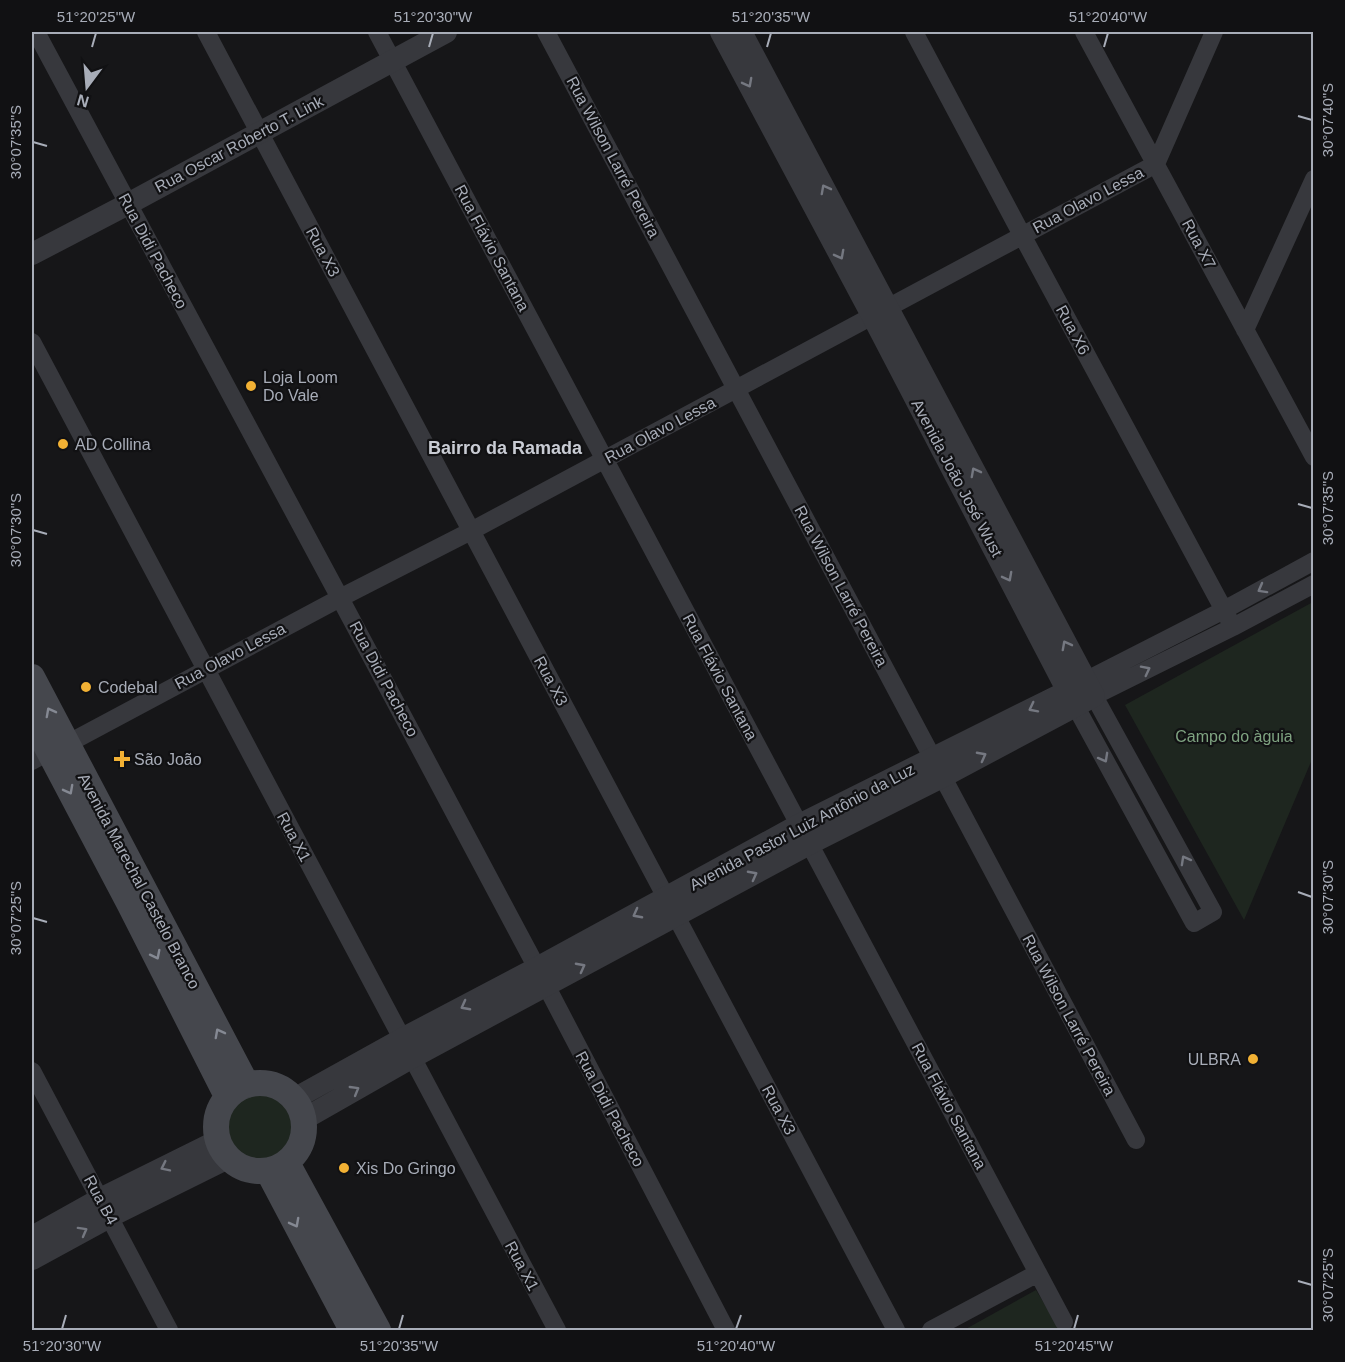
<svg xmlns="http://www.w3.org/2000/svg" width="1345" height="1362" font-family="Arial,sans-serif">
<style>
.green{fill:#1e261f}
.lines{fill:none;stroke-linecap:round;stroke-linejoin:round}
.minor{stroke:#37383d;stroke-width:18}
.tertiary{stroke:#37383d;stroke-width:22}
.secondary{stroke:#45474d;stroke-width:26}
.oneway{stroke:#757881}
.oneway2{stroke:#858993}
.ticks{fill:none;stroke:#a8adb8;stroke-width:2}
.poi-dot{fill:#f2b134;stroke:#111113;stroke-width:2}
.labels{text-anchor:middle;dominant-baseline:central;stroke-width:4.5;stroke-linejoin:round;paint-order:stroke}
.street-label{font-size:16px;fill:#a8adb8;stroke:#111113}
.poi-label{font-size:16px;fill:#a8adb8;stroke:#111113;text-anchor:start}
.park-label{font-size:16px;fill:#7fa381;stroke:#111113}
.neighbourhood-label{font-size:18px;font-weight:bold;fill:#c9ccd4;stroke:#111113}
.neatline{fill:none;stroke:#a8adb8;stroke-width:2}
.ticks-label{font-size:15px;text-anchor:middle;fill:#a8adb8}
</style>
<rect width="100%" height="100%" fill="#161618"/>
<path class="green" d="M 1313,602 L 1313,757 L 1244,920 L 1125,705 Z
M221 1129a36 36 0 1 1 72 0a36 36 0 1 1-72 0Z
M 1036,1290 L 1060,1330 L 964,1330 Z"/>
<g class="lines">
<path class="minor" d="M 36,32 L 340,598 L 537,968 L 726,1330
M 206,32 L 896,1330
M 377,32 L 1064,1322
M 546,32 L 1136,1140
M 914,32 L 1022,235 L 1233,627
M 1084,32 L 1314,457
M 1245,330 L 1314,179
M 32,342 L 557,1330
M 1085,681 L 1224,610 L 1314,561
M 1076,707 L 1194,923 L 1213,912 L 1094,696 L 1233,627 L 1314,584
M 67,744 L 340,598 L 471,531 L 1156,164 L 1214,32
M 32,761 L 48,752
M 32,1071 L 169,1330
M 931,1330 L 1038,1273"/>
<path class="tertiary" d="M 721,32 L 872,315 L 1075,705
M 32,254 L 128,204 L 446,32
M 294,1099 L 402,1039 L 537,968 L 799,825 L 1068,691 L 1085,681
M 304,1119 L 411,1058 L 809,844 L 942,777 L 1094,696 L 741,32
M 32,1237 L 100,1199 L 217,1141
M 32,1259 L 109,1217 L 228,1158"/>
<path class="secondary" d="M 32,677 L 247,1085
M 32,719 L 129,903 L 227,1096
M216 1127a44 44 0 1 1 88 0a44 44 0 1 1-88 0Z
M 287,1163 L 378,1330
M 268,1171 L 352,1330"/>
</g>
<defs><path id="oneway-chevron" d="M-2-3.5L2.5 0L-2 3.5" fill="none" stroke-width="1.6" stroke-linecap="round" stroke-linejoin="round" transform="scale(1.5)"/></defs>
<g class="oneway">
<use href="#oneway-chevron" transform="translate(748 83) rotate(62)"/>
<use href="#oneway-chevron" transform="translate(825 189) rotate(-118)"/>
<use href="#oneway-chevron" transform="translate(840 255) rotate(62)"/>
<use href="#oneway-chevron" transform="translate(975 472) rotate(-118)"/>
<use href="#oneway-chevron" transform="translate(1008 577) rotate(62)"/>
<use href="#oneway-chevron" transform="translate(1262 589) rotate(151)"/>
<use href="#oneway-chevron" transform="translate(1066 645) rotate(-118)"/>
<use href="#oneway-chevron" transform="translate(1146 670) rotate(-27)"/>
<use href="#oneway-chevron" transform="translate(1033 708) rotate(153)"/>
<use href="#oneway-chevron" transform="translate(982 756) rotate(-28)"/>
<use href="#oneway-chevron" transform="translate(1104 758) rotate(61)"/>
<use href="#oneway-chevron" transform="translate(1185 860) rotate(-119)"/>
<use href="#oneway-chevron" transform="translate(753 875) rotate(-28)"/>
<use href="#oneway-chevron" transform="translate(637 914) rotate(152)"/>
<use href="#oneway-chevron" transform="translate(581 967) rotate(-28)"/>
<use href="#oneway-chevron" transform="translate(465 1006) rotate(152)"/>
<use href="#oneway-chevron" transform="translate(355 1090) rotate(-30)"/>
<use href="#oneway-chevron" transform="translate(165 1167) rotate(154)"/>
<use href="#oneway-chevron" transform="translate(83 1231) rotate(-29)"/>
</g>
<g class="oneway2">
<use href="#oneway-chevron" transform="translate(50 712) rotate(-118)"/>
<use href="#oneway-chevron" transform="translate(69 790) rotate(62)"/>
<use href="#oneway-chevron" transform="translate(156 955) rotate(63)"/>
<use href="#oneway-chevron" transform="translate(219 1033) rotate(-118)"/>
<use href="#oneway-chevron" transform="translate(295 1223) rotate(62)"/>
</g>
<path class="ticks" d="M 92,47 L 96,33M 429,47 L 433,33M 767,47 L 771,33M 1104,47 L 1108,33M 1298,116 L 1312,120M 33,142 L 47,146M 1298,504 L 1312,508M 33,530 L 47,534M 1298,892 L 1312,897M 33,918 L 47,922M 1298,1281 L 1312,1285M 62,1329 L 66,1315M 399,1329 L 403,1315M 736,1329 L 741,1315M 1074,1329 L 1078,1315"/>
<g class="poi-dot">
<circle cx="251" cy="386" r="6"/>
<circle cx="63" cy="444" r="6"/>
<circle cx="86" cy="687" r="6"/>
<path d="M119 750h6v6h6v6h-6v6h-6v-6h-6v-6h6z"/>
<circle cx="1253" cy="1059" r="6"/>
<circle cx="344" cy="1168" r="6"/>
</g>
<g class="labels">
<g class="street-label">
<text transform="translate(239 144) rotate(-28)">Rua Oscar Roberto T. Link</text>
<text transform="translate(613 157) rotate(62)">Rua Wilson Larré Pereira</text>
<text transform="translate(1088 200) rotate(-28)">Rua Olavo Lessa</text>
<text transform="translate(1199 244) rotate(62)">Rua X7</text>
<text transform="translate(492 248) rotate(62)">Rua Flávio Santana</text>
<text transform="translate(153 251) rotate(62)">Rua Didi Pacheco</text>
<text transform="translate(323 252) rotate(62)">Rua X3</text>
<text transform="translate(1073 330) rotate(62)">Rua X6</text>
<text transform="translate(660 430) rotate(-28)">Rua Olavo Lessa</text>
<text transform="translate(957 478) rotate(62)">Avenida João José Wust</text>
<text transform="translate(841 586) rotate(62)">Rua Wilson Larré Pereira</text>
<text transform="translate(230 656) rotate(-28)">Rua Olavo Lessa</text>
<text transform="translate(720 677) rotate(62)">Rua Flávio Santana</text>
<text transform="translate(384 679) rotate(62)">Rua Didi Pacheco</text>
<text transform="translate(551 681) rotate(62)">Rua X3</text>
<text transform="translate(802 827) rotate(-28)">Avenida Pastor Luiz Antônio da Luz</text>
<text transform="translate(294 837) rotate(62)">Rua X1</text>
<text transform="translate(139 881) rotate(62)">Avenida Marechal Castelo Branco</text>
<text transform="translate(1069 1015) rotate(62)">Rua Wilson Larré Pereira</text>
<text transform="translate(949 1106) rotate(62)">Rua Flávio Santana</text>
<text transform="translate(610 1109) rotate(62)">Rua Didi Pacheco</text>
<text transform="translate(779 1110) rotate(62)">Rua X3</text>
<text transform="translate(101 1200) rotate(62)">Rua B4</text>
<text transform="translate(522 1266) rotate(62)">Rua X1</text>
</g>
<g class="poi-label">
<text x="263" y="377">Loja Loom<tspan x="263" dy="18">Do Vale</tspan></text>
<text x="75" y="444">AD Collina</text>
<text x="98" y="687">Codebal</text>
<text x="134" y="759">São João</text>
<text x="1241" y="1059" text-anchor="end">ULBRA</text>
<text x="356" y="1168">Xis Do Gringo</text>
</g>
<g class="park-label">
<text x="1234" y="736">Campo do àguia</text>
</g>
<g class="neighbourhood-label">
<text x="505" y="448">Bairro da Ramada</text>
</g>
</g>
<rect width="1345" height="1362" fill="none" stroke="#111113" stroke-width="66"/>
<g transform="translate(87 87) rotate(196)" stroke="#111113" stroke-width="4.5" paint-order="stroke">
<path d="M0-4.5L10 22L0 15L-10 22Z" fill="#a8adb8"/>
<text y="-9" font-size="16" font-weight="bold" text-anchor="middle" fill="#a8adb8">N</text>
</g>
<rect x="33" y="33" width="1279" height="1296" class="neatline"/>
<g class="ticks-label">
<text x="96" y="22">51°20'25"W</text>
<text x="433" y="22">51°20'30"W</text>
<text x="771" y="22">51°20'35"W</text>
<text x="1108" y="22">51°20'40"W</text>
<text transform="translate(1328 120) rotate(-90)" y="5">30°07'40"S</text>
<text transform="translate(16 142) rotate(-90)" y="5">30°07'35"S</text>
<text transform="translate(1328 508) rotate(-90)" y="5">30°07'35"S</text>
<text transform="translate(16 530) rotate(-90)" y="5">30°07'30"S</text>
<text transform="translate(1328 897) rotate(-90)" y="5">30°07'30"S</text>
<text transform="translate(16 918) rotate(-90)" y="5">30°07'25"S</text>
<text transform="translate(1328 1285) rotate(-90)" y="5">30°07'25"S</text>
<text x="62" y="1351">51°20'30"W</text>
<text x="399" y="1351">51°20'35"W</text>
<text x="736" y="1351">51°20'40"W</text>
<text x="1074" y="1351">51°20'45"W</text>
</g>
</svg>
